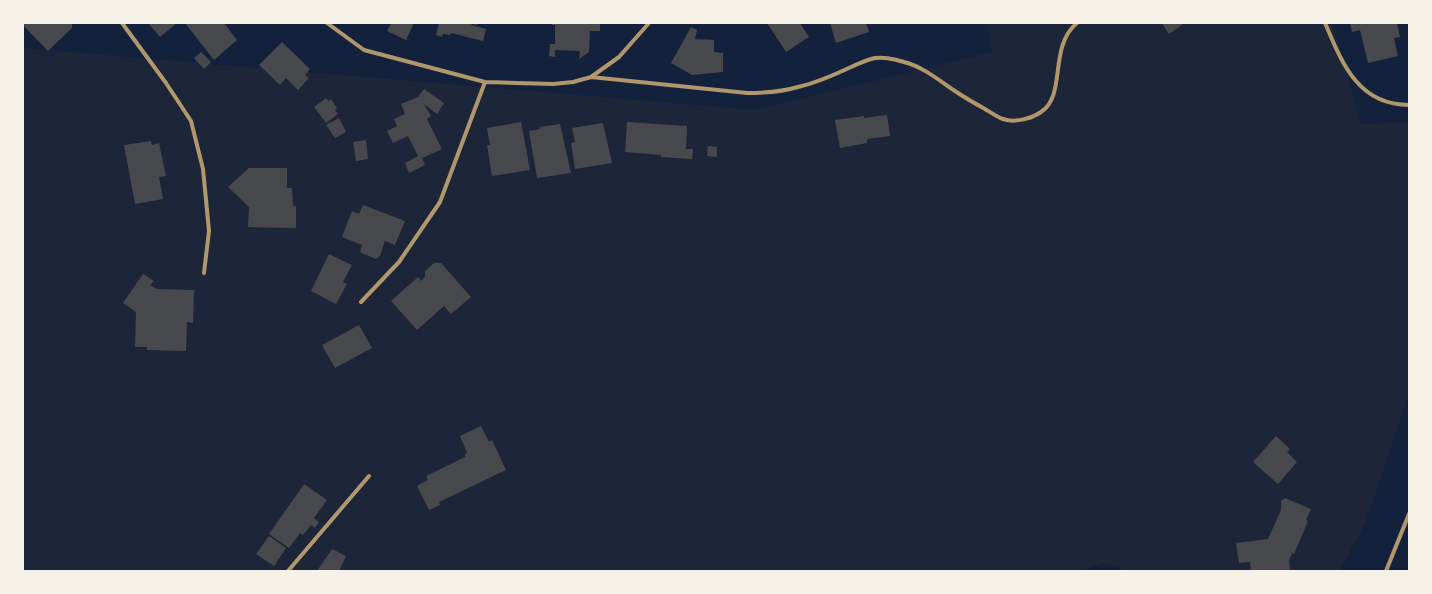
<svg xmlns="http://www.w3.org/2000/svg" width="1432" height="594" font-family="Inter,sans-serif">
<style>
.green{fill:#1d2539}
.building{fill:#48494c}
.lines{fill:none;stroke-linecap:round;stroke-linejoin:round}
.minor{stroke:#b1986c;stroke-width:4}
</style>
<rect width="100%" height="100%" fill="#14213d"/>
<path class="green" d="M 987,23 L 1333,23 L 1361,124 L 1409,122 L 1409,394 L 1365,524 L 1339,571 L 1135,571 L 1103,563 L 1080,571 L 23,571 L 23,48 L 756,110 L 992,52 Z"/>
<path class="building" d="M 23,23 L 72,23 L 72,28 L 48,51 L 23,25 Z
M 148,23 L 177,23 L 160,37 Z
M 185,23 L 224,23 L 237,40 L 214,60 Z
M 391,23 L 414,23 L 406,40 L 387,31 Z
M 439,23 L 478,23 L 477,25 L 472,24 L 471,25 L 486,29 L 483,41 L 451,33 L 450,35 L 443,34 L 442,37 L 436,35 Z
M 552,23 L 600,23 L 600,31 L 590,31 L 589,52 L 579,59 L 580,51 L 555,50 L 555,57 L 549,56 L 550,44 L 555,44 L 555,25 L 552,25 Z
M 767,23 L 800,23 L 809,37 L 786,52 Z
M 830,23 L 866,23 L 869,32 L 836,43 Z
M 1162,23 L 1182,23 L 1183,24 L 1169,34 Z
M 1350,23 L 1397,23 L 1400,37 L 1394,38 L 1398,56 L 1368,63 L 1360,30 L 1352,32 Z
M 691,27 L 697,30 L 695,39 L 714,40 L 714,52 L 723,53 L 723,72 L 692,75 L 671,63 Z
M 282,42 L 310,69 L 305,75 L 309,78 L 298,90 L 286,78 L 280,85 L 259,65 Z
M 201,52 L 211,62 L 204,69 L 194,58 Z
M 424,89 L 444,103 L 437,114 L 424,104 L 431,116 L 427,119 L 442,149 L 422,158 L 425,165 L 409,173 L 405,163 L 418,156 L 408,136 L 393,143 L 387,131 L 397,126 L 394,119 L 405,114 L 401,104 L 418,97 Z
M 326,98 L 329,101 L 331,99 L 337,108 L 335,110 L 338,114 L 326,123 L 314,107 Z
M 887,115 L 890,136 L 867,139 L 867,143 L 840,148 L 835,120 L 864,116 L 864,118 Z
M 339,118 L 346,132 L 335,138 L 326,125 Z
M 521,122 L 530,170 L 492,176 L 487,145 L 490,145 L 487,128 Z
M 627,122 L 687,126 L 686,149 L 693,149 L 692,159 L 661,157 L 661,155 L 625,152 Z
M 603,123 L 612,163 L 575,169 L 571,143 L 575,142 L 572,128 Z
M 560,124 L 571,173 L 537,178 L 529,131 L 540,129 L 539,127 Z
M 366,140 L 368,159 L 356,161 L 353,142 Z
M 151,141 L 152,145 L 159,143 L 166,176 L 159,177 L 163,199 L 135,204 L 124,145 Z
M 708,146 L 717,147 L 717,157 L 707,156 Z
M 249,168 L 287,168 L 287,188 L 292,188 L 293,206 L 296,206 L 296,228 L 248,227 L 249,207 L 228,187 Z
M 363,205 L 405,221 L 395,245 L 385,241 L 380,256 L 376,259 L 360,252 L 362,245 L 342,237 L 352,211 L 359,214 Z
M 329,254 L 352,265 L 343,282 L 347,284 L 336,304 L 311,291 Z
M 434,263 L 441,263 L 471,297 L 451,314 L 444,306 L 417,330 L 391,301 L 418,277 L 421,281 L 425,277 L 425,271 Z
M 143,274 L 154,281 L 150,285 L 157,289 L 194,290 L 193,323 L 187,322 L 186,351 L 147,350 L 147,347 L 135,347 L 136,312 L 123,303 Z
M 359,325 L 372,348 L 335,368 L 322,345 Z
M 481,426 L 489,442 L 492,440 L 506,470 L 439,502 L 440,505 L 429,510 L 417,486 L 428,480 L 426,476 L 465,457 L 465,454 L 467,453 L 460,436 Z
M 1276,436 L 1290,449 L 1287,452 L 1297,462 L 1278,484 L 1253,462 Z
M 304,484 L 327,500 L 314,518 L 319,522 L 315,528 L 311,525 L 303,535 L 300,533 L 289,548 L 269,534 Z
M 1285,498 L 1311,509 L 1306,520 L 1308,521 L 1294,554 L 1292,553 L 1289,561 L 1290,571 L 1251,571 L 1250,562 L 1239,563 L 1236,543 L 1268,539 L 1281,510 L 1281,501 Z
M 269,536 L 286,548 L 274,566 L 256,554 Z
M 332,549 L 346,556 L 339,571 L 317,571 Z"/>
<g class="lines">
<path class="minor" d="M 122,23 L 166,83 L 191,121 L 203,169 L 209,231 L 204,273
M 327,23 L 364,50 L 485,82 L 553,84 L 573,82 L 591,77 L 619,57 L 649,23
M 1325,23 C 1342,63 1358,105 1409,105
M 591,77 L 747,93 C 764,93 781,92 798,87 C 816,83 834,75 851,67 C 858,64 864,61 871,59 C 880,56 895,59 904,62 C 924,67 941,82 958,93 C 967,99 976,104 985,109 C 990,112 997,117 1003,119 C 1014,123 1031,119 1041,112 C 1067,95 1048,47 1077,23
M 361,302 L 399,262 L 440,202 L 485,82
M 288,571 L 369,476
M 1386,571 L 1409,514"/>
</g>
<rect width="1432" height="594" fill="none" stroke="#f6f1e7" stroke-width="48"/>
</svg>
